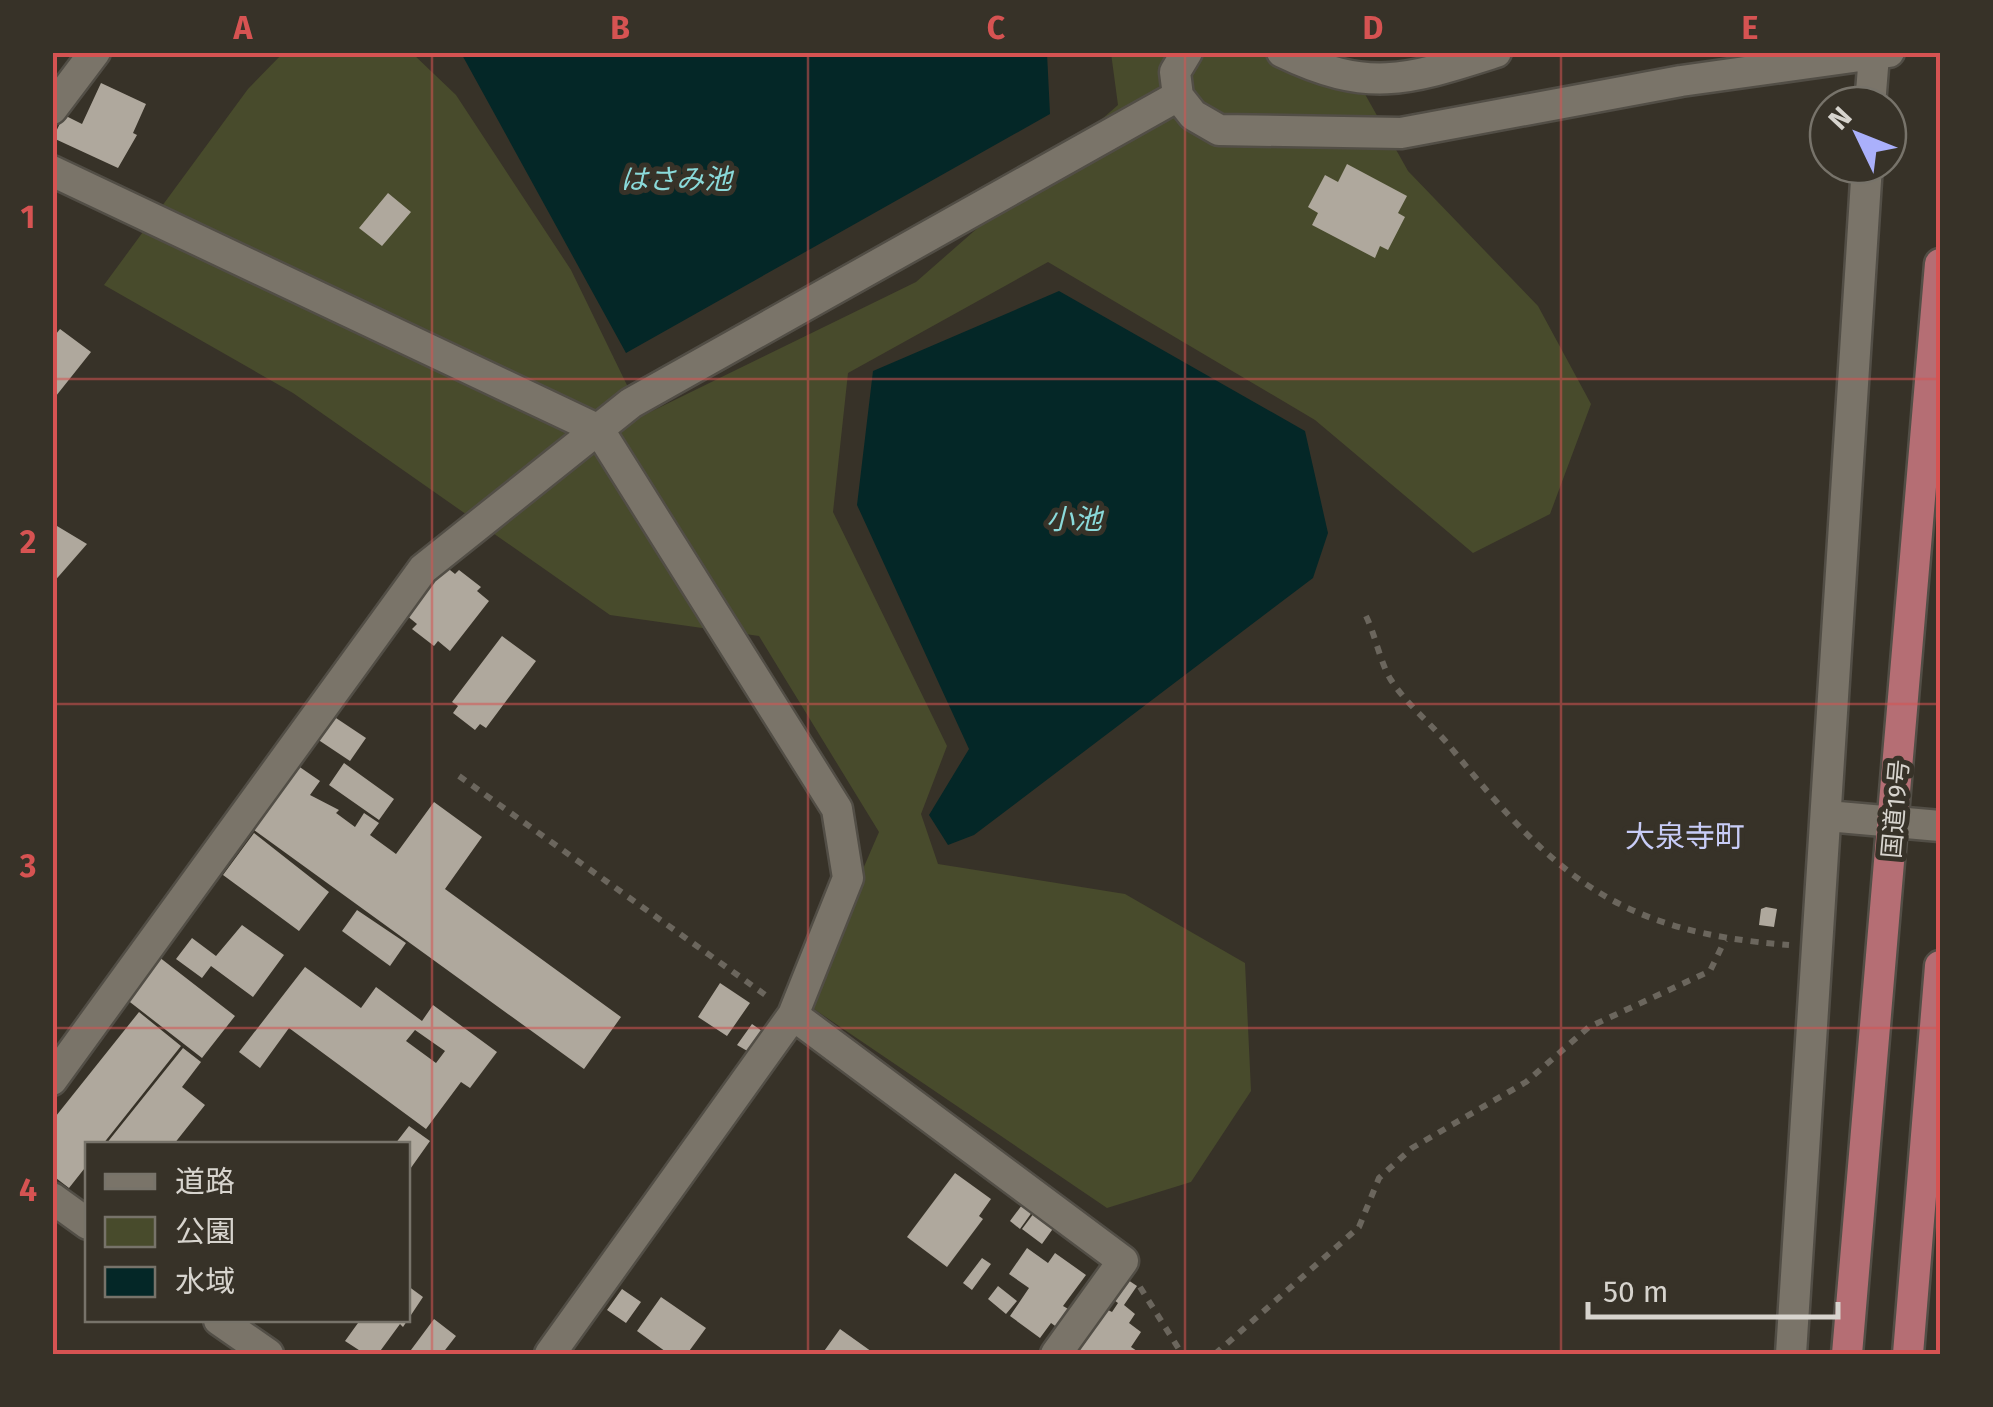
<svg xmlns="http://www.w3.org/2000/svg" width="1993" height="1407" font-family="'Fira Sans','Noto Sans JP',sans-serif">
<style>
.green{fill:#484b2c}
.water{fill:#042727}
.building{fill:#afa89d;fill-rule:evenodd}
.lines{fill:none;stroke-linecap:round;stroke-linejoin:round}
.minor-casing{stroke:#524e46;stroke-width:35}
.trunk-casing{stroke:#524e46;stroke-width:35}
.path{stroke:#6b665d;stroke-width:6;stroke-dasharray:8 8;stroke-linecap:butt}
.minor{stroke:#7a7469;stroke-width:30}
.trunk{stroke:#b56e74;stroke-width:30}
.grid{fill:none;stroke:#d65352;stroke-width:2.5;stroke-opacity:0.55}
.labels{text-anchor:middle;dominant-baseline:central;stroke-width:10;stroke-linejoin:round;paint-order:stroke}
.street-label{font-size:25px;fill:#d7d4ce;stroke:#373228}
.water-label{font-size:28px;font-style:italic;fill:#8adada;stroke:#373228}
.quarter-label{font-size:30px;fill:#c8ccf7;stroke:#373228}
.neatline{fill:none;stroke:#d65352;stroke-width:4}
.grid-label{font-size:32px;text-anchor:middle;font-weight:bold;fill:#d65352}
</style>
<rect width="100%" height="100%" fill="#373228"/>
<path class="green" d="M 283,53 L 412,53 L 456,95 L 571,270 L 642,416 L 916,282 L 1118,105 L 1111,53 L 1342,53 L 1408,171 L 1538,306 L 1591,404 L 1550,514 L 1473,553 L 1315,420 L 1048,262 L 848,373 L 833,512 L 947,746 L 921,814 L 938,864 L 1125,894 L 1245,963 L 1251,1091 L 1191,1182 L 1107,1208 L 805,1003 L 879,832 L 759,636 L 610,615 L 293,393 L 104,285 L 248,89 Z"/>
<path class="water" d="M 461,53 L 1047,53 L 1050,114 L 626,353 Z
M 1059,291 L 1305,431 L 1328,533 L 1313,578 L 974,835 L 948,845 L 929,815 L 969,749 L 857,505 L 873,371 Z"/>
<path class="building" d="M 101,83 L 146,104 L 133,133 L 137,135 L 118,168 L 53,138 L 64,115 L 82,124 Z
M 1347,164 L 1407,196 L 1398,213 L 1405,217 L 1388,250 L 1380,246 L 1375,258 L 1312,225 L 1318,213 L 1308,207 L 1325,175 L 1338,182 Z
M 388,193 L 411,212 L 382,246 L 359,228 Z
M 60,329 L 91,352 L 52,401 L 52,339 Z
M 52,523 L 87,544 L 52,584 L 53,569 Z
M 445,566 L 455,574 L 459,570 L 481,587 L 477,591 L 489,601 L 450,651 L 438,641 L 434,646 L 412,629 L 417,624 L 406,615 Z
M 502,636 L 536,661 L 486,728 L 480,724 L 475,730 L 453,713 L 458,706 L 452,702 Z
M 333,716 L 366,738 L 350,761 L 317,739 Z
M 291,761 L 320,781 L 310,795 L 339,810 L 336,813 L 355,827 L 364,813 L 379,823 L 370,835 L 396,854 L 434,802 L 482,837 L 445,889 L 621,1017 L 584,1069 L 250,827 Z
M 344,763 L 394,799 L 379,820 L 329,785 Z
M 254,833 L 329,892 L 299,931 L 223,875 Z
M 1766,907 L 1777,909 L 1774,927 L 1759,925 L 1761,909 Z
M 357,910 L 406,943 L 390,966 L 342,931 Z
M 242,925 L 284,955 L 253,997 L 211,966 L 202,978 L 176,959 L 192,938 L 216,956 Z
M 159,957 L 235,1016 L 202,1058 L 126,999 Z
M 305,967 L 361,1008 L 376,987 L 422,1021 L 433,1005 L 497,1052 L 470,1088 L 461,1082 L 426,1129 L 289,1028 L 260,1068 L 239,1052 ZM 415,1030 L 445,1051 L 436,1063 L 406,1041 Z
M 720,983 L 750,1003 L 727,1036 L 698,1017 Z
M 139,1012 L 181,1046 L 103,1144 L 88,1144 L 88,1164 L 69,1188 L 52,1175 L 52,1121 Z
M 752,1024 L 762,1031 L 749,1052 L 737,1045 Z
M 183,1048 L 201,1062 L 182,1087 L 205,1105 L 174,1144 L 106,1144 Z
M 409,1126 L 430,1141 L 408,1172 L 408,1144 L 395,1144 Z
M 955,1173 L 991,1199 L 979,1216 L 983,1219 L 947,1267 L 907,1237 Z
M 1025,1201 L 1035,1208 L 1020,1229 L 1010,1221 Z
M 1037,1209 L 1057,1223 L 1042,1244 L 1022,1229 Z
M 1027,1248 L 1048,1263 L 1055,1253 L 1086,1275 L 1063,1306 L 1070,1310 L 1058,1328 L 1051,1323 L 1040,1338 L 1010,1316 L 1029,1288 L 1009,1274 Z
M 982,1258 L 991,1264 L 972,1290 L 963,1283 Z
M 1125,1278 L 1137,1286 L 1124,1305 L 1135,1314 L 1129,1323 L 1141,1332 L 1131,1347 L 1137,1351 L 1134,1354 L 1071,1354 L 1108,1310 L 1112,1312 L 1118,1303 L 1111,1298 Z
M 408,1286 L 423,1297 L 403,1327 L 400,1324 L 378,1354 L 365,1354 L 345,1341 L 358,1323 L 353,1320 L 408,1320 Z
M 998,1286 L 1017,1301 L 1006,1314 L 988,1299 Z
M 622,1289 L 641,1302 L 626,1323 L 607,1310 Z
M 661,1297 L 706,1328 L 687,1354 L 669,1354 L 637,1331 Z
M 434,1319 L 456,1336 L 442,1354 L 408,1354 Z
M 840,1329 L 875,1354 L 822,1354 Z"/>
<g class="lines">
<g class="minor-casing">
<path id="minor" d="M 1187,52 L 1175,72 L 1178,96 L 1193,115 L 1219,130 L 1401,133 L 1681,81 L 1889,52
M 1282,52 C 1369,94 1408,80 1496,52
M 1870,105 L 1874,55
M 52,109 L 95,52
M 52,171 L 599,430 L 837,809 L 848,878 L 793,1015 L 550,1354
M 1827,816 L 1940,826
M 793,1015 L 1123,1261 L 1056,1354
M 52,1080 L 423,569 L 631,403 L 1178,96
M 52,1198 L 88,1224
M 219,1320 L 268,1354
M 1791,1354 L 1867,165"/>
</g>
<g class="trunk-casing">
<path id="trunk" d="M 1847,1354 L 1940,264
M 1908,1354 L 1940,966"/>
</g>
<path class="path" d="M 1366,616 C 1375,634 1381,665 1391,680 C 1407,705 1433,725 1452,749 C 1557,878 1618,932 1789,945
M 459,776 L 771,999
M 1140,1287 L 1182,1354
M 1215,1354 L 1359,1227 L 1379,1178 L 1412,1148 L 1526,1082 L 1589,1027 L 1710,971 L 1725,940"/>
<use href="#minor" class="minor"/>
<use href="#trunk" class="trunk"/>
</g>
<path class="grid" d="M 432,52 L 432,1354M 808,52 L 808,1354M 1185,52 L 1185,1354M 1561,52 L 1561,1354M 52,379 L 1940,379M 52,704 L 1940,704M 52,1028 L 1940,1028"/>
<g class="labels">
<g class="street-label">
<text transform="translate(1896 809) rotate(-85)">国道19号</text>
</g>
<g class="water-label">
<text x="676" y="179">はさみ池</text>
<text x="1074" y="519">小池</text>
</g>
<g class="quarter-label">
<text x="1685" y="837">大泉寺町</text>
</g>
</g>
<rect width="1993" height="1407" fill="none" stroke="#373228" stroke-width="110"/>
<rect x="85" y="1142" width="325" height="180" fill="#373228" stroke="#77736a" stroke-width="2.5"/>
<rect x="105" y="1174" width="50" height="15" fill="#7a7469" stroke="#77736a" stroke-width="2.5"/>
<text x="175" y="1192" font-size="30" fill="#d7d4ce">道路</text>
<rect x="105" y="1217" width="50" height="30" fill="#484b2c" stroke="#77736a" stroke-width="2.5"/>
<text x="175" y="1242" font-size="30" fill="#d7d4ce">公園</text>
<rect x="105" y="1267" width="50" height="30" fill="#042727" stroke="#77736a" stroke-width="2.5"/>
<text x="175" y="1292" font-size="30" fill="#d7d4ce">水域</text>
<g transform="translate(1858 135) rotate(313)"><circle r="48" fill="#373228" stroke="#77736a" stroke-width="2.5"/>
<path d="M0-8L18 38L0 25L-18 38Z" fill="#aab0fb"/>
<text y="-15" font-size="28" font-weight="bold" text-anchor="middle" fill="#d7d4ce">N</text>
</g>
<path d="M1588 1302v15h250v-15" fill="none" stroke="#d7d4ce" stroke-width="5"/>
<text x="1603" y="1302" font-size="30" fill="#d7d4ce" stroke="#373228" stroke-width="8" paint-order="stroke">50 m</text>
<rect x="55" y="55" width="1883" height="1297" class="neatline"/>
<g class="grid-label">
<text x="243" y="39">A</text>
<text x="620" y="39">B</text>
<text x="996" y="39">C</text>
<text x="1373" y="39">D</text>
<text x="1750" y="39">E</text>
<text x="28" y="228">1</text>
<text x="28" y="553">2</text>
<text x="28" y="877">3</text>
<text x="28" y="1201">4</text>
</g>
</svg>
